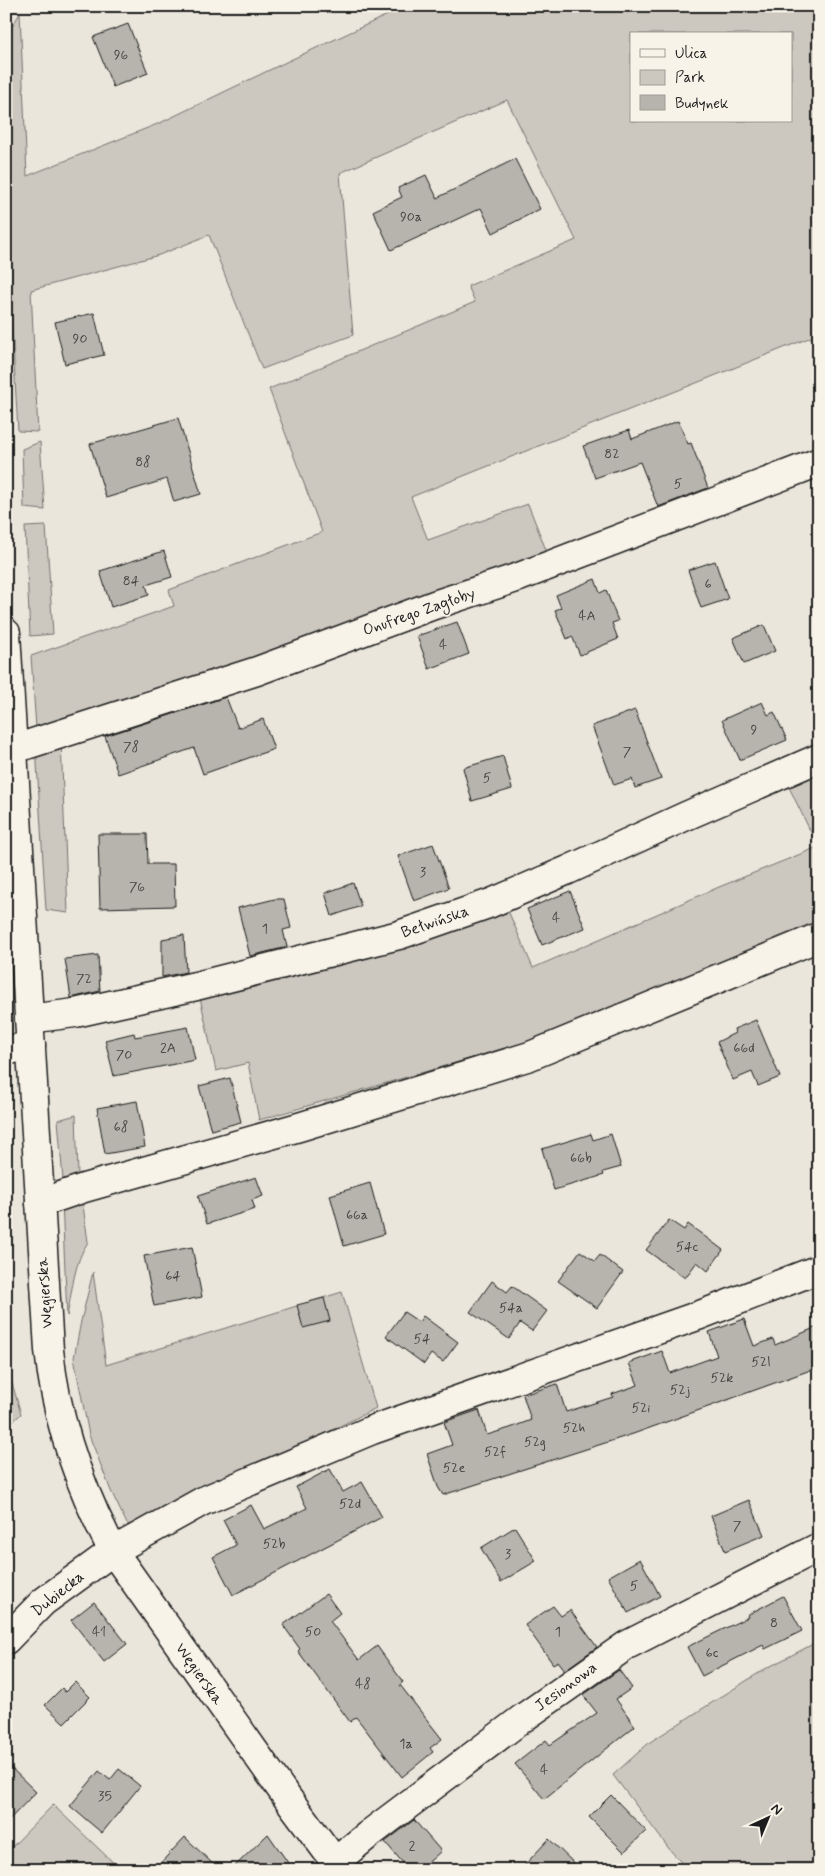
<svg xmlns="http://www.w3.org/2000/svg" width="825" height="1876" font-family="Mynerve,sans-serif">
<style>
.green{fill:#ccc8c0;stroke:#74726e;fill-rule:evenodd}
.building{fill:#b6b4ac;stroke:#1c1c1c}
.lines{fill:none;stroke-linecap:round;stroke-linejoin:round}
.street-casing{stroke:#1c1c1c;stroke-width:31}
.secondary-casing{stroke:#1c1c1c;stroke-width:31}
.street{stroke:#f7f3e8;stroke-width:28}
.secondary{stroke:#f7f3e8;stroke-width:28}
.labels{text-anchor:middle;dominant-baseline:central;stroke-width:4;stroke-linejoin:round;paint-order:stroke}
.number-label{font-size:14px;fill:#424240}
.street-label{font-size:16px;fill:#1c1c1c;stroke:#f7f3e8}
</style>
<rect width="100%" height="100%" fill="#eae6dc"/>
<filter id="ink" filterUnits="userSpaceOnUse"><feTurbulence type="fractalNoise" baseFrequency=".02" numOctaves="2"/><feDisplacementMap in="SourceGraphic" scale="10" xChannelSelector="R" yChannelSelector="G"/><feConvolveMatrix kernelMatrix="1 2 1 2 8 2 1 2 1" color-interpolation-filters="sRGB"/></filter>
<g filter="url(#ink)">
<path class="green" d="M 407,6 L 819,6 L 819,334 L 411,497 L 428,540 L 528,504 L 548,555 L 61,725 L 36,728 L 31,656 L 174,606 L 169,590 L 322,532 L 269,389 L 475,302 L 468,286 L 576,240 L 507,100 L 340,173 L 353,335 L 262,369 L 209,235 L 159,255 L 31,290 L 38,432 L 18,431 L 6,225 L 6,37 L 20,13 L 27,176 L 160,123 L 286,62 ZM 631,34 L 791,34 L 791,121 L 631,121 Z
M 40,442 L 45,510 L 24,508 L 22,449 Z
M 46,526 L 53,634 L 30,636 L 25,527 Z
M 61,741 L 68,913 L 46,910 L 36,747 Z
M 819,767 L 819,920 L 534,1040 L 259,1120 L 248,1063 L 216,1071 L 199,993 L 506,906 L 533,968 L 719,887 L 818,847 L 786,781 Z
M 76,1115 L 78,1175 L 63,1180 L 58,1120 Z
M 82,1198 L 88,1242 C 74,1262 72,1292 67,1316 L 62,1202 Z
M 93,1272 L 106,1365 L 342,1292 L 376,1408 L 168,1512 L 133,1525 L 127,1524 L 111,1491 L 89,1435 L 74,1358 L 81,1321 Z
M 6,1362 L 21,1414 L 6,1428 Z
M 819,1641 L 819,1870 L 688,1870 L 670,1850 L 613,1775 L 650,1742 L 765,1669 Z
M 53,1805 L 121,1870 L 6,1870 L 6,1853 Z"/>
<path class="building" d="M 128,24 L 148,73 L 113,87 L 93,37 Z
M 515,159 L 540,209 L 493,233 L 481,208 L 391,250 L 373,211 L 402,197 L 398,188 L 426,175 L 437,198 Z
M 94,313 L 104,355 L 65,364 L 55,322 Z
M 178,418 L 201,494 L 174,502 L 167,479 L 106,498 L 90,444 Z
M 678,421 L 688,444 L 691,443 L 708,488 L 658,507 L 640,462 L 595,478 L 583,446 L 629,430 L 632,439 Z
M 164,551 L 172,577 L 146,585 L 149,595 L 111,607 L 100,571 Z
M 715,561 L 728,599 L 701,608 L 688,570 Z
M 595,579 L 600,593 L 606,590 L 618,621 L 612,623 L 618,639 L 580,655 L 572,636 L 567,639 L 555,610 L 561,608 L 556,595 Z
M 457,622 L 469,654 L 429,669 L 417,636 Z
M 764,625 L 775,651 L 744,664 L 733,638 Z
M 226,697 L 238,728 L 263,719 L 274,749 L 203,774 L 194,748 L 118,774 L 105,736 Z
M 762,702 L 768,715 L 774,712 L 787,740 L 740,760 L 722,720 Z
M 635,710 L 661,779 L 635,788 L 632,779 L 614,785 L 592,726 Z
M 503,756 L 512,789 L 472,801 L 463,768 Z
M 98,834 L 147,834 L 148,864 L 174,864 L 175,906 L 100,908 Z
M 433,844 L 449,888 L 414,901 L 398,856 Z
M 353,883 L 361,906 L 332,916 L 325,893 Z
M 570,891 L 585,928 L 542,945 L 527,909 Z
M 275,899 L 284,899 L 291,928 L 283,930 L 287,947 L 250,956 L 238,908 Z
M 184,935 L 186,972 L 162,977 L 162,939 Z
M 98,955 L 100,991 L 71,998 L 65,959 Z
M 756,1020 L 780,1077 L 758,1086 L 752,1072 L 733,1080 L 717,1042 L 735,1033 L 734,1029 Z
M 188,1027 L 195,1060 L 114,1076 L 105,1040 L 134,1033 L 135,1037 Z
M 230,1078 L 241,1122 L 211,1130 L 199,1086 Z
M 137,1101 L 145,1147 L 105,1154 L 97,1108 Z
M 591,1134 L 593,1140 L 611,1134 L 621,1167 L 603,1172 L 604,1175 L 554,1190 L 542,1149 Z
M 256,1177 L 263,1196 L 252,1200 L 255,1209 L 207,1224 L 198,1196 Z
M 370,1183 L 384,1234 L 344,1246 L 330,1195 Z
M 669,1220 L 684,1230 L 688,1224 L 723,1250 L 708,1271 L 697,1262 L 685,1278 L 646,1250 Z
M 192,1247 L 202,1297 L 154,1306 L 144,1256 Z
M 580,1251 L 595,1261 L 600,1255 L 623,1272 L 597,1308 L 558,1281 Z
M 492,1281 L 507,1292 L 512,1286 L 547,1311 L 532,1331 L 520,1323 L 509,1339 L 470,1312 Z
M 324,1298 L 330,1321 L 303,1328 L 297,1305 Z
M 404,1312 L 419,1322 L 423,1316 L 458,1342 L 443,1362 L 431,1354 L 424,1364 L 386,1336 Z
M 744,1319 L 754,1346 L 773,1339 L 775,1345 L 819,1326 L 819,1367 L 633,1434 L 443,1495 L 438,1487 L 427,1454 L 452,1445 L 444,1422 L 479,1410 L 487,1435 L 510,1428 L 531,1420 L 523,1395 L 557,1384 L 566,1412 L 613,1397 L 612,1394 L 638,1385 L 629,1363 L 662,1351 L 670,1373 L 717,1356 L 709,1332 Z
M 330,1469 L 343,1492 L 362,1482 L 382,1517 L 233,1595 L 213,1557 L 236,1545 L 223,1520 L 251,1505 L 264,1529 L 307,1508 L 296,1487 Z
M 749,1500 L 764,1535 L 725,1551 L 711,1516 Z
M 515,1527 L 536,1561 L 501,1582 L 481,1548 Z
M 640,1559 L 660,1596 L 628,1613 L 608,1577 Z
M 326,1594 L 340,1613 L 330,1621 L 359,1660 L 377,1646 L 403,1682 L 400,1685 L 442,1739 L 430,1748 L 433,1752 L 402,1777 L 356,1717 L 350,1722 L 298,1651 L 300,1649 L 283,1625 Z
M 783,1596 L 802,1631 L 765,1649 L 763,1645 L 702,1676 L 687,1647 L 748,1617 L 747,1615 Z
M 94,1602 L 127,1644 L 104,1662 L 71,1620 Z
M 553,1606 L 561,1616 L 570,1610 L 597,1647 L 565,1670 L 558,1661 L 553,1664 L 525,1625 Z
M 619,1670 L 632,1688 L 616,1699 L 635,1726 L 544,1799 L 515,1764 L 546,1740 L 550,1745 L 597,1713 L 583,1695 Z
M 75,1682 L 90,1697 L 64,1723 L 45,1705 L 62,1688 L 65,1692 Z
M 6,1763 L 36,1792 L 6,1823 Z
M 119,1769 L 140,1786 L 102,1833 L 70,1806 L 99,1771 L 110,1780 Z
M 611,1795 L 646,1831 L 624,1852 L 589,1817 Z
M 414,1820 L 441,1851 L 420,1870 L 409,1870 L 385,1842 Z
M 268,1834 L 293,1870 L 231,1870 Z
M 185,1837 L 219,1870 L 154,1870 Z
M 549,1839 L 581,1870 L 520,1870 Z"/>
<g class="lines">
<g class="street-casing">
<path id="street" d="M 14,749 L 257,671 L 434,605 L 519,577 L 819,462
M 29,1019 L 75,1013 L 196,986 L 399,935 L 491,903 L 568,870 L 686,816 L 819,758
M 6,1051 L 31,1045
M 40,1203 L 84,1188 L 299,1127 L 530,1056 L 819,937
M 6,1640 L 43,1602 L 113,1551 L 203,1501 L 372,1430 L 700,1315 L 819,1269
M 335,1862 L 368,1835 L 523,1718 L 627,1645 L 819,1547"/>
</g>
<g class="secondary-casing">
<path id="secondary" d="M 6,633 L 49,1350 C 56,1421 80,1488 113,1551 L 286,1796 L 341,1870"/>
</g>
<use href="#street" class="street"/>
<use href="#secondary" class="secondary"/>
</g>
</g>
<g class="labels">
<g class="number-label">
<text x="121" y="55">96</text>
<text x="411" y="217">90a</text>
<text x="80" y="339">90</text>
<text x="612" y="454">82</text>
<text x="143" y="462">88</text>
<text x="678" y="484">5</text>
<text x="131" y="581">84</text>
<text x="708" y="584">6</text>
<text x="587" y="616">4A</text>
<text x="443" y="645">4</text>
<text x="754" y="730">9</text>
<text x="131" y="747">78</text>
<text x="627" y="752">7</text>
<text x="487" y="778">5</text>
<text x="423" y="872">3</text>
<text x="137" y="887">76</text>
<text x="556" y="918">4</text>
<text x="265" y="929">1</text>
<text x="84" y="979">72</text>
<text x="168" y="1048">2A</text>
<text x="744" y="1048">66d</text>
<text x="124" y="1055">70</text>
<text x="121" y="1127">68</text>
<text x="581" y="1158">66b</text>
<text x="357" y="1215">66a</text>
<text x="687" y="1247">54c</text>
<text x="173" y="1276">64</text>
<text x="511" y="1308">54a</text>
<text x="422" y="1339">54</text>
<text x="761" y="1362">52l</text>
<text x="722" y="1378">52k</text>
<text x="680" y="1390">52j</text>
<text x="641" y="1408">52i</text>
<text x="574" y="1428">52h</text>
<text x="535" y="1442">52g</text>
<text x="495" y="1452">52f</text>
<text x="454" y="1468">52e</text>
<text x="350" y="1504">52d</text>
<text x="737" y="1526">7</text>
<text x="274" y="1544">52b</text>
<text x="508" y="1554">3</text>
<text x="634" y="1586">5</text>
<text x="774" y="1623">8</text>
<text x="99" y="1632">41</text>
<text x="313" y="1632">50</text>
<text x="558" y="1632">1</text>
<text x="712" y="1653">6c</text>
<text x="363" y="1684">48</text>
<text x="406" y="1744">1a</text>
<text x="544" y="1770">4</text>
<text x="105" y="1796">35</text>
<text x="412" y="1846">2</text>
</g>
<g class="street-label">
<text transform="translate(419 612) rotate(-19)">Onufrego Zagłoby</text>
<text transform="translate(435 922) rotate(-19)">Bełwińska</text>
<text transform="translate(45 1293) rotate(-94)">Węgierska</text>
<text transform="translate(58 1594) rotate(-39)">Dubiecka</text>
<text transform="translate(199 1674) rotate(55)">Węgierska</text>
<text transform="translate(566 1687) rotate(-36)">Jesionowa</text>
</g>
</g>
<rect width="825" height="1876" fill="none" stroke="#f7f3e8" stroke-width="25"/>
<rect x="12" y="12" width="800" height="1851" fill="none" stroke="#1c1c1c" stroke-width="2" filter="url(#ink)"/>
<rect x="630" y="32" width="162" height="90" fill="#f7f3e8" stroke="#9f9d96"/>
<rect x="640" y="49" width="25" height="8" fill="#f7f3e8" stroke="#9f9d96"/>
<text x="675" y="58" font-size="15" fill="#1c1c1c">Ulica</text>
<rect x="640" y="70" width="25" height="15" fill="#ccc8c0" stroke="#9f9d96"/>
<text x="675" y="82" font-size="15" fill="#1c1c1c">Park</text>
<rect x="640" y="95" width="25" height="15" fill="#b6b4ac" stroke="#9f9d96"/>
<text x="675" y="108" font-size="15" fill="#1c1c1c">Budynek</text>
<g transform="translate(768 1818) rotate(44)" stroke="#f7f3e8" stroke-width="4" paint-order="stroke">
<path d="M0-4L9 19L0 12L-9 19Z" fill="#1c1c1c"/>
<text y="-8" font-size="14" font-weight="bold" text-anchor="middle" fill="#1c1c1c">N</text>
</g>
</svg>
